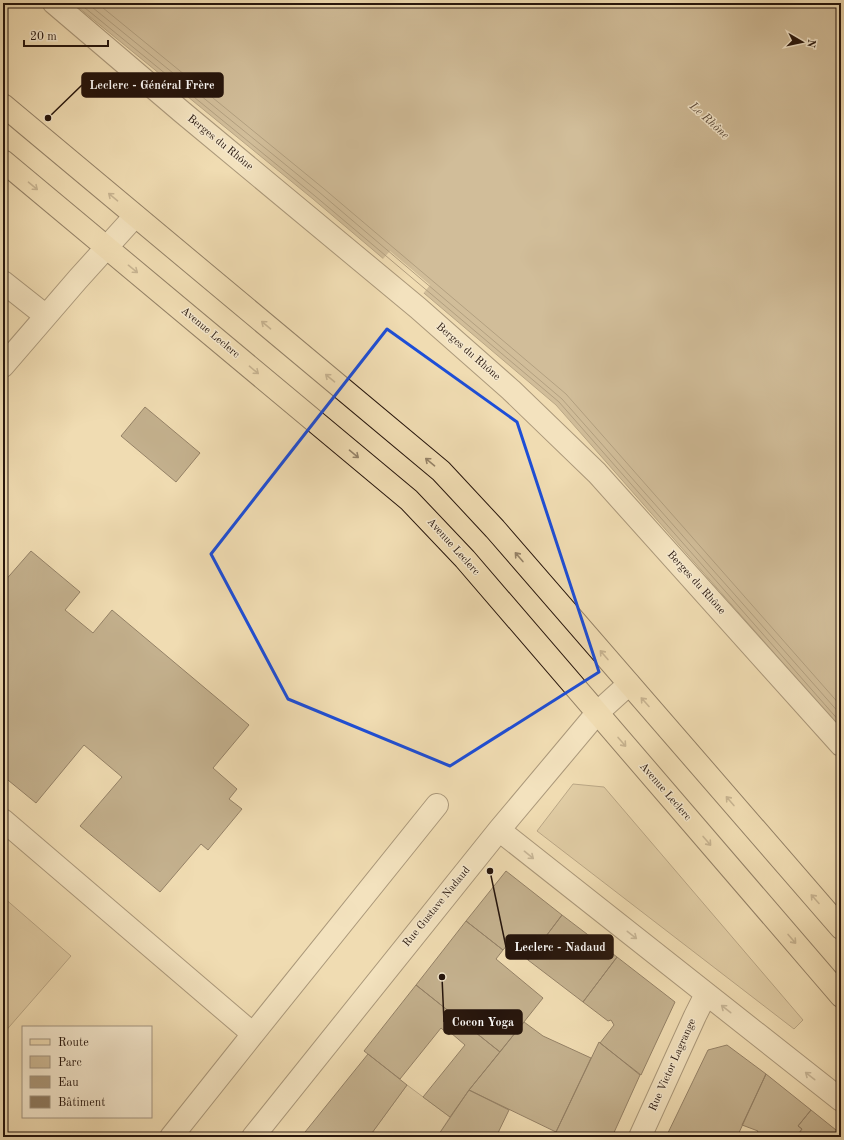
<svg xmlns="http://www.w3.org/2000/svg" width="844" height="1140" font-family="'Old Standard TT',serif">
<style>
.green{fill:#ceba96;stroke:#7a6851}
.water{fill:#ab987a;stroke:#76644e}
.pier{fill:#f0dcb2}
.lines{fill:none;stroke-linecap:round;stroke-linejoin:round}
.shore{stroke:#685643;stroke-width:1}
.building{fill:#8f7c62;stroke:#26150c}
.minor-casing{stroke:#584736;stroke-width:24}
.major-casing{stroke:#26150c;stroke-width:24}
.minor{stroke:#f5e8cd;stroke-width:22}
.major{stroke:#f0dcb2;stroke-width:22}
.oneway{stroke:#958267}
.oneway2{stroke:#988976}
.marked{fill:none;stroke:#1d4ed8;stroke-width:3;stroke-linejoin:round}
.labels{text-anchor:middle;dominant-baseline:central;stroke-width:3;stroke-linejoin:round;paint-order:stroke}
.street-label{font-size:11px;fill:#26150c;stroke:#f5e8cd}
.water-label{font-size:12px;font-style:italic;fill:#5b4938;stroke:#f5e8cd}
.leader{fill:none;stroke:#26150c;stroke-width:1.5}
.callout-dot{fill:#26150c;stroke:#f5e8cd;stroke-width:1.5}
.callout{fill:#26150c;stroke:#26150c;stroke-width:1.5}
.callout-label{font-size:12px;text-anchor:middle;font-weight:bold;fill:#fff}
</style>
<rect width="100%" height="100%" fill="#f0dcb2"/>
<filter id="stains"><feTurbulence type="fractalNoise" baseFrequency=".005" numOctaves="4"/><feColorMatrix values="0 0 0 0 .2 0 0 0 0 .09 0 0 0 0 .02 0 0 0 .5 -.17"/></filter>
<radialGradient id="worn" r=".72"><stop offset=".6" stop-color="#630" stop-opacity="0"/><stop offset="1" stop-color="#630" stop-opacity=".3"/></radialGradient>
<path class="green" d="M 573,784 L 604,787 L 803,1020 L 794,1029 L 537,831 Z
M 3,897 L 71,956 L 3,1034 Z
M 407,1085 L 450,1117 L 437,1137 L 369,1137 Z"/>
<path class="water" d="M 73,3 L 841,3 L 841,729 L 556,405 L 313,199 Z"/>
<path class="pier" d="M 390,251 L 430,285 L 422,295 L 382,260 Z"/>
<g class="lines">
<path class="shore" d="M 79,3 L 315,196 L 559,402 L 841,723
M 87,3 L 319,192 L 562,399 L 841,715
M 97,3 L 323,188 L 566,394 L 841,706"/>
</g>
<path class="building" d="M 145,407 L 200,453 L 176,482 L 121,436 Z
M 31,551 L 80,592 L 65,610 L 93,633 L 112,610 L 249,725 L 213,768 L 237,789 L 229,799 L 242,809 L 208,850 L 201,844 L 160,892 L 80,826 L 122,777 L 84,745 L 36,803 L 3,776 L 3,619 L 7,614 L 3,610 L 3,583 Z
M 506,871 L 562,915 L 528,960 L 517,951 L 514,954 L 514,945 L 508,944 L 503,950 L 466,921 Z
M 562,915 L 617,957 L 583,1002 L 528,960 Z
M 466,921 L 503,950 L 496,959 L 543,998 L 500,1052 L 416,985 Z
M 617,957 L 675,1002 L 641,1075 L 600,1043 L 614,1025 L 611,1020 L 608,1021 L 583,1002 Z
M 416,985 L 500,1052 L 469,1090 L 450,1117 L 423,1097 L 465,1045 L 451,1033 L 449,1035 L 441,1028 L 400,1079 L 364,1051 Z
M 524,1022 L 543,1036 L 591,1058 L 556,1132 L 469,1090 Z
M 599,1042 L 640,1075 L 612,1137 L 567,1137 L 556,1132 Z
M 727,1045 L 766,1074 L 737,1137 L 666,1137 L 708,1050 Z
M 368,1054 L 407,1085 L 369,1137 L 301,1137 Z
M 766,1074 L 811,1110 L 798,1126 L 802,1129 L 796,1137 L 754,1137 L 758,1131 L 742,1125 Z
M 469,1090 L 509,1110 L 496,1137 L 437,1137 Z
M 811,1110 L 841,1134 L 841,1137 L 796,1137 L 802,1129 L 798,1126 Z
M 556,1132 L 567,1137 L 554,1137 Z"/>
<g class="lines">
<g class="minor-casing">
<path id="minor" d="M 54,3 L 182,112 L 418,308 L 511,390 L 597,473 L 841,745
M 3,282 L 46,316
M 3,366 L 78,279 L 135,216
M 3,820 L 253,1034 L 437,805
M 499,830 L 841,1100
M 171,1137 L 253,1034
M 253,1137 L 499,830 L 556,762 L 597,713 L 629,684
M 640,1137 L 695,1016 L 706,994"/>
</g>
<g class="major-casing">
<path id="major" d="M 3,105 L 441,471 L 495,529 L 841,928
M 3,161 L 409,500 L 465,559 L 841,996"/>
</g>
<use href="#minor" class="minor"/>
<use href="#major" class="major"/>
</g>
<defs><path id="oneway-shaft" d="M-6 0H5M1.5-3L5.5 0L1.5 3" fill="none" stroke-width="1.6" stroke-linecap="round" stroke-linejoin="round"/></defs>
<g class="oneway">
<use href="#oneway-shaft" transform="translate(33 186) rotate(40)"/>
<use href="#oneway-shaft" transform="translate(113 197) rotate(-140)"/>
<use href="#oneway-shaft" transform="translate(133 269) rotate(39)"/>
<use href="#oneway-shaft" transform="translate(266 325) rotate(-140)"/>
<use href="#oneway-shaft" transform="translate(254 370) rotate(40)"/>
<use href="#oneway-shaft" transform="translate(330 378) rotate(-140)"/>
<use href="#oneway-shaft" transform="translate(354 454) rotate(40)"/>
<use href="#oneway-shaft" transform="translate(430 462) rotate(-140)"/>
<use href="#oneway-shaft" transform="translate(519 557) rotate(-131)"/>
<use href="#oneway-shaft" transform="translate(604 655) rotate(-131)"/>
<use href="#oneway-shaft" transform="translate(645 702) rotate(-132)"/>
<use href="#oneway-shaft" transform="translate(622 742) rotate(49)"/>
<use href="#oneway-shaft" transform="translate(730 801) rotate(-131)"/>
<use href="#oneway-shaft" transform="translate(707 841) rotate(49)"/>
<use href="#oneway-shaft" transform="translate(815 899) rotate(-132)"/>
<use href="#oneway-shaft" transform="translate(792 939) rotate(49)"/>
</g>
<g class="oneway2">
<use href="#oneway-shaft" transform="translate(529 855) rotate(39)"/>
<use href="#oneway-shaft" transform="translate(632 935) rotate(38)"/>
<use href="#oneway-shaft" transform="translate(726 1009) rotate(-142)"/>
<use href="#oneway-shaft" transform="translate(810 1076) rotate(-142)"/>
</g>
<path d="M0 0H844V1140H0ZM 387,329 L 517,422 L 599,672 L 450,766 L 288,699 L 211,554 Z" fill="#f0dcb2" fill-opacity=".55" fill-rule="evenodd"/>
<path class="marked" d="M 387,329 L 517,422 L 599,672 L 450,766 L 288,699 L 211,554 Z"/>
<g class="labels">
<g class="street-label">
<text transform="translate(220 143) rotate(39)">Berges du Rhône</text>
<text transform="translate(210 333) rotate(40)">Avenue Leclerc</text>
<text transform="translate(468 352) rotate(41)">Berges du Rhône</text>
<text transform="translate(453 547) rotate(48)">Avenue Leclerc</text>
<text transform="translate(696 583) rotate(48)">Berges du Rhône</text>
<text transform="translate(665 792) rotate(49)">Avenue Leclerc</text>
<text transform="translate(437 907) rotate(-51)">Rue Gustave Nadaud</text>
<text transform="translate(673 1065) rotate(-66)">Rue Victor Lagrange</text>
</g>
<g class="water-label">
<text transform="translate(709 121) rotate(42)">Le Rhône</text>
</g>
</g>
<path class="leader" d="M48 118L82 85M490 871L506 947M442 977L444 1022"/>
<g class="callout-dot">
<circle cx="48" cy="118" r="4"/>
<circle cx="490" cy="871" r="4"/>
<circle cx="442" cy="977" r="4"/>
</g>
<g class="callout">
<rect x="82" y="73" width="141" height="24" rx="4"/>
<rect x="506" y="935" width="107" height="24" rx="4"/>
<rect x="444" y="1010" width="78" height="24" rx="4"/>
</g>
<g class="callout-label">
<text x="152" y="89">Leclerc - Général Frère</text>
<text x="560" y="951">Leclerc - Nadaud</text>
<text x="483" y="1026">Cocon Yoga</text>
</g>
<rect width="844" height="1140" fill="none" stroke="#f0dcb2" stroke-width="16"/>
<rect x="4" y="4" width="836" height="1132" fill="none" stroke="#26150c" stroke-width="2"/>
<rect x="8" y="8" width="828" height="1124" fill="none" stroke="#26150c"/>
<rect x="22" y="1026" width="130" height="92" fill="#f5e8cd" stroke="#a29480"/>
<rect x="30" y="1039" width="20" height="6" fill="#f0dcb2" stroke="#a29480"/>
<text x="58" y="1046" font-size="12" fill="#26150c">Route</text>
<rect x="30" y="1056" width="20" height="12" fill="#ceba96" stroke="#a29480"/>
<text x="58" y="1066" font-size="12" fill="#26150c">Parc</text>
<rect x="30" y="1076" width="20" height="12" fill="#ab987a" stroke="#a29480"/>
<text x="58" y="1086" font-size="12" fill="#26150c">Eau</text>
<rect x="30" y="1096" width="20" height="12" fill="#8f7c62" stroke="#a29480"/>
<text x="58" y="1106" font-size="12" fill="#26150c">Bâtiment</text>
<g transform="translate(802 42) rotate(99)" stroke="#f5e8cd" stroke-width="3" paint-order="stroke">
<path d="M0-3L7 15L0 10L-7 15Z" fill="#26150c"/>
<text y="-6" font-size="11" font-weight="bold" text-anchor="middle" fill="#26150c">N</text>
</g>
<path d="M24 40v6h84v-6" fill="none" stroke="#26150c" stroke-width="2"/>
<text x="30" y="40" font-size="12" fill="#26150c" stroke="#f5e8cd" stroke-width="3" paint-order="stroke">20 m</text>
<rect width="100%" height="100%" filter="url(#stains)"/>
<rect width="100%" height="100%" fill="url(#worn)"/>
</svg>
